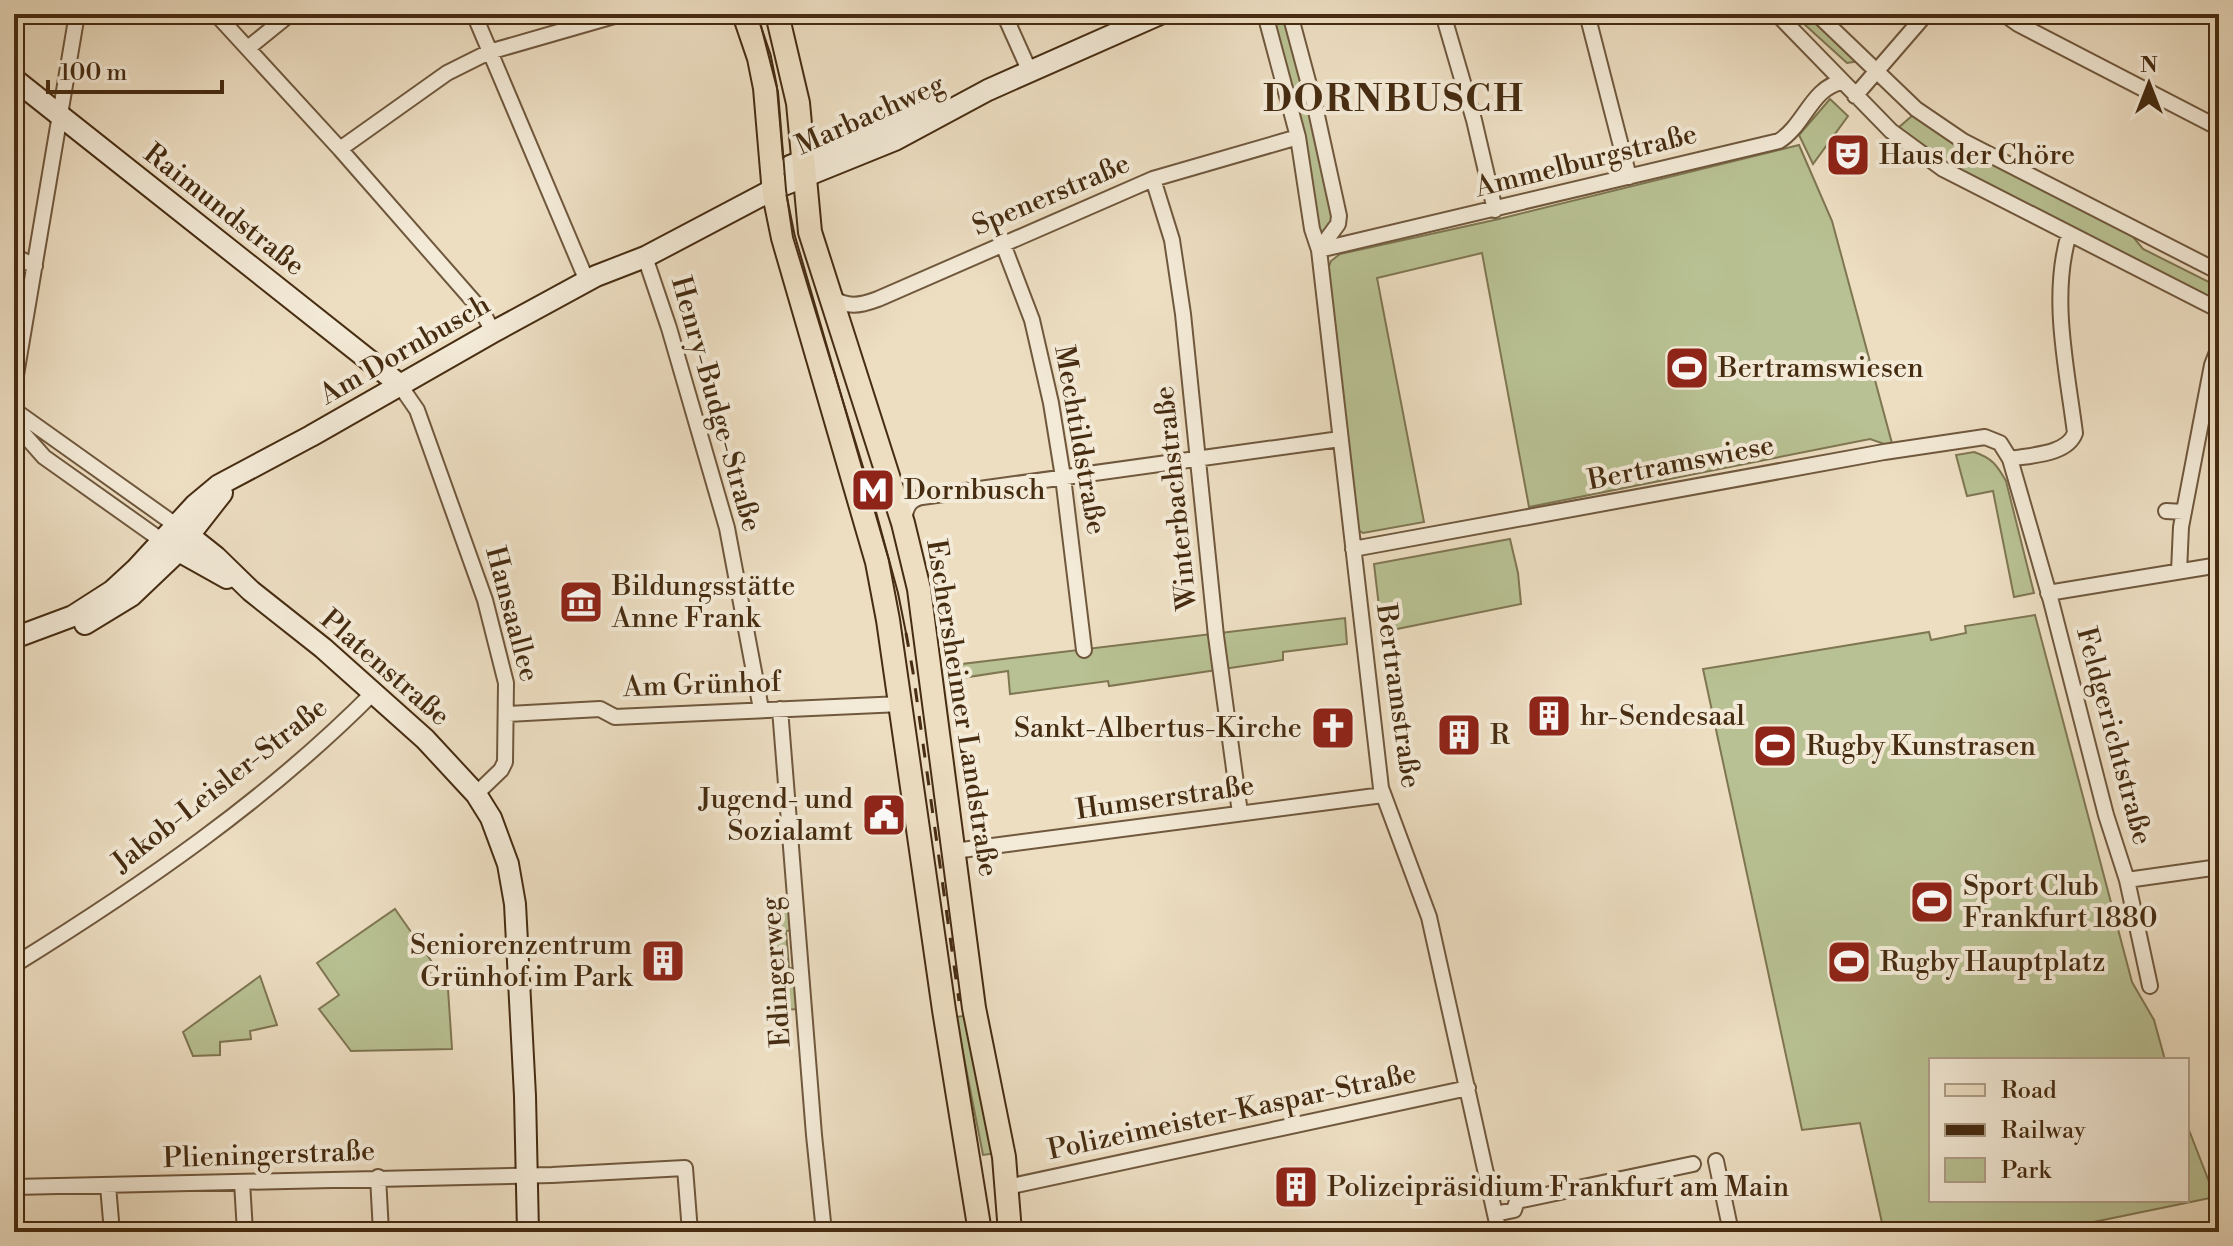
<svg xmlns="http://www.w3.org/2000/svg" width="2233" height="1246" font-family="'Libre Bodoni',serif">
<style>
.green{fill:#b8c193;stroke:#7f7652;stroke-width:2}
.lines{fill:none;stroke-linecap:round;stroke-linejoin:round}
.street-casing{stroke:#70583d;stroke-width:18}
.secondary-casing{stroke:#462c11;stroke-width:24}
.primary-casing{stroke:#462c11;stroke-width:26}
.street{stroke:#f3ead7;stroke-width:14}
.secondary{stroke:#f3ead7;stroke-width:20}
.primary{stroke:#eddec2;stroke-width:22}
.tram{stroke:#462c11;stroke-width:2}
.rail{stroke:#462c11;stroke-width:3;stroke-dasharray:14 14;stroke-linecap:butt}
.labels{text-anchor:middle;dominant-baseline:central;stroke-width:8;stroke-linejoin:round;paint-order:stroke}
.street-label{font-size:28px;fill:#462c11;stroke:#f3ead7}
.poi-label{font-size:28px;fill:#462c11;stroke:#f3ead7;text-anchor:start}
.district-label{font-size:36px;font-weight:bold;letter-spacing:2px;fill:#462c11;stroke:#f3ead7}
</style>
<rect width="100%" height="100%" fill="#eddec2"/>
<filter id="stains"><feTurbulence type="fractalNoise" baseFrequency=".0025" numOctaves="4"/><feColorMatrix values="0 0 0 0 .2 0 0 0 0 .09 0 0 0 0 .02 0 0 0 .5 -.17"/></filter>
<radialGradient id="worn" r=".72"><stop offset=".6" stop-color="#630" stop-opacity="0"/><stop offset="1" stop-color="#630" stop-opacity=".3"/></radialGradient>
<path class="green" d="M 1271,14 L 1284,14 L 1313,114 L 1336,220 L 1326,233 L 1319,233 Z
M 1793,14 L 1808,14 L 1860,61 L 1847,63 Z
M 1830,99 L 1848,116 L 1813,164 L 1799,135 Z
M 1913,115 L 1959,146 L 2130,233 L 2143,249 L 2219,287 L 2219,302 L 1946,163 L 1898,128 Z
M 1799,145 L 1832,221 L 1893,447 L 1870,439 L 1529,507 L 1482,253 L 1377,278 L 1424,522 L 1363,533 L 1358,530 L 1327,271 L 1331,261 L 1340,254 L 1499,219 Z
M 1974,452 C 1992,458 1997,465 2006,481 L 2034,593 L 2014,597 L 1993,491 L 1967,496 L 1956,455 Z
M 1510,539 L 1518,573 L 1521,604 L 1382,632 L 1374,564 Z
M 2035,615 L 2132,982 L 2154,1020 L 2165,1060 L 1931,1060 L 1931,1200 L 2187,1200 L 2187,1125 L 2215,1197 L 2045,1232 L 1884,1232 L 1860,1123 L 1802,1130 L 1703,669 L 1929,632 L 1931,640 L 1966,633 L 1965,626 Z
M 1345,618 L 1347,644 L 1283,652 L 1283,660 L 1109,686 L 1108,681 L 1010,694 L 1008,671 L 962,678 L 962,664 Z
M 791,896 L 793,930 L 786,931 L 789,968 L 796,968 L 799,1009 L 781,1010 L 772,898 Z
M 395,909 L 434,965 L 427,970 L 448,989 L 452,1049 L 351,1051 L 319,1009 L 339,995 L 317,963 Z
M 260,976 L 277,1025 L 250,1031 L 251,1039 L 220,1042 L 220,1055 L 193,1056 L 183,1032 Z
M 970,1015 L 998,1153 L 983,1155 L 956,1017 Z"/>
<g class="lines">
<g class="street-casing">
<path id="street" d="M 216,14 L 340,149 L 482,311 L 493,332
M 474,14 L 587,281
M 1004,14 L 1030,72
M 1265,14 L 1298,137 L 1312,229 L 1319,250 L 1381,788 L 1429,917 L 1499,1232
M 1290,14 L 1316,111 L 1339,216 L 1338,224 L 1319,250
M 1443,14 L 1474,120 L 1495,210
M 1587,14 L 1629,177
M 1777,14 L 1891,131 L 1943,169 L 2219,310
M 1817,14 L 1916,109 L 1963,141 L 2219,272
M 2004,14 L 2018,24 L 2219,128
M 248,48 L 290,14
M 1855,96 L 1926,14
M 340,149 L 447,73 L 489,52 L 621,14
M 1153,179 L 1172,240 L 1183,314 L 1216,636 L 1240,813
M 1003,244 L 1032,320 L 1051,403 L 1063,477 L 1084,650
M 1319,250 L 1779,141 C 1804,126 1812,87 1842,82
M 14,256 L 35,266
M 645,257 L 669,328 L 727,528 L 761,709
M 830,297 C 848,308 859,306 878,299 L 1153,179 L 1298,137
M 399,384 L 417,410 L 485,600 L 506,683 L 505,762 L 501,770 L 476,794
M 14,387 L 77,14
M 14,410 L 177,526
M 14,423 L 44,457 L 161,540
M 2010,459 C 2030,455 2067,455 2075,433 C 2067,369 2050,297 2069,234
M 2166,511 L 2184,512
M 904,520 C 906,508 908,500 922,497 L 1340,439
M 1353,549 L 1884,452 L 1985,437 L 2000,443 L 2010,459 L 2051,601 L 2106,815 L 2127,880 L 2150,986
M 2179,571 L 2181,527 L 2212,365 L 2219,347
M 2048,593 L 2219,565
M 780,709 L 814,1135 L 824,1232
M 507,714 L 600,709 L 615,717 L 901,704
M 954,851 L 1383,795
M 2127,880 L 2219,867
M 14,965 C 143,885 267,800 374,692
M 1716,1161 L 1731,1232
M 378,1177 L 381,1232
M 242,1182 L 245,1232
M 108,1186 L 112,1232
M 14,1187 L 552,1175 L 685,1168 L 690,1232
M 1007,1187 L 1468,1088
M 1495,1214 L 1514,1210 L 1517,1201 L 1693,1164"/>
</g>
<g class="secondary-casing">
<path id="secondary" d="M 14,79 L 399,384
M 790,166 L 931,109
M 177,526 L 216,557 L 251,591 L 323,648 L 425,739 L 476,794 L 491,818 L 508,864 L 515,904 L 525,1096 L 528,1232
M 168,545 L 227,578
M 85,624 L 131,596 L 172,557 L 222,493
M 14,638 L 73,616 L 112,591 L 137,568 L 195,505 L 219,485 L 311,436 L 493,332 L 596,276 L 645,257 L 774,189 L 895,140 L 988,90 L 1160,14"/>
</g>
<g class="primary-casing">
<path id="primary" d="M 744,14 L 759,58 L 765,88 L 774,194 L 783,238 L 877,562 L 888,620 L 944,1010 L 980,1232
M 777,14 L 798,103 L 810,232 L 903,523 L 919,589 L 974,1008 L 1004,1157 L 1010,1232"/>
</g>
<use href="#street" class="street"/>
<use href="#secondary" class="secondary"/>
<use href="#primary" class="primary"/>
<path class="tram" d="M 758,14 L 778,92 L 786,190 L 793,237 L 870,490 L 898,593 L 906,633"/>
<path class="rail" d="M 906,633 L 913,672 L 959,1001"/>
</g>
<defs>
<g id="theatre-square" transform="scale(2.3)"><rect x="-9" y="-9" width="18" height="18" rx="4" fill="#8f2418" stroke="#f3ead7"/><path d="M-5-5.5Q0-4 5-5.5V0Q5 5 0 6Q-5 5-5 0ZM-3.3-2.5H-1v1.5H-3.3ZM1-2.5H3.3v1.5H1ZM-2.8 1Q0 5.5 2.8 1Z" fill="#fff"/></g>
<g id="stadium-square" transform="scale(2.3)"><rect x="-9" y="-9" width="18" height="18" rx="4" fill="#8f2418" stroke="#f3ead7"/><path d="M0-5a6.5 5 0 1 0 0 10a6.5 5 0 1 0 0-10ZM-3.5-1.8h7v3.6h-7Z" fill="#fff"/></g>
<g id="metro-square" transform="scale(2.3)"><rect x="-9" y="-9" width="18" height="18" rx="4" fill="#8f2418" stroke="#f3ead7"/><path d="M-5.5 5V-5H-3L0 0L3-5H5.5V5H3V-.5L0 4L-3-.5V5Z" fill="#fff"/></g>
<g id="museum-square" transform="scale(2.3)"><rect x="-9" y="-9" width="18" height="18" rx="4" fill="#8f2418" stroke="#f3ead7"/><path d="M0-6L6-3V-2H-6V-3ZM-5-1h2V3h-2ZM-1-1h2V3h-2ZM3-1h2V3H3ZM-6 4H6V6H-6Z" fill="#fff"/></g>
<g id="building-square" transform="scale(2.3)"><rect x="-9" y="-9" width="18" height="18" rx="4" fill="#8f2418" stroke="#f3ead7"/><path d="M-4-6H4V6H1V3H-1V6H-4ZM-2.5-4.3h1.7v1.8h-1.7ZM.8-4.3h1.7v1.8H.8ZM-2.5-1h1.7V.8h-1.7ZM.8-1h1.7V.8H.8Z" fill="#fff"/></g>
<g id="church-square" transform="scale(2.3)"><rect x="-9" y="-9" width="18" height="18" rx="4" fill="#8f2418" stroke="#f3ead7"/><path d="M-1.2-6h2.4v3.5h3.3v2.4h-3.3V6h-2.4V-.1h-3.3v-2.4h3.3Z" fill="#fff"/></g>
<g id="civic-square" transform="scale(2.3)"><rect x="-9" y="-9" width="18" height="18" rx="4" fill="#8f2418" stroke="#f3ead7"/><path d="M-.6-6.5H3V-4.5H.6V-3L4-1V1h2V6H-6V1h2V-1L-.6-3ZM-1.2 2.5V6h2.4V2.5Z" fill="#fff"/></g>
</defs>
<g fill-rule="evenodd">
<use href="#theatre-square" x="1848" y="155"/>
<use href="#stadium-square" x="1687" y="368"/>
<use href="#metro-square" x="873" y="490"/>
<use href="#museum-square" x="581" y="602"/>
<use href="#building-square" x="1549" y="716"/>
<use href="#church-square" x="1333" y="728"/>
<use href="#building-square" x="1459" y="735"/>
<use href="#stadium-square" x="1775" y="746"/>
<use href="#civic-square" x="884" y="815"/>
<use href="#stadium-square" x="1932" y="902"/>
<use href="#building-square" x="663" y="961"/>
<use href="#stadium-square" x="1849" y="962"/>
<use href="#building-square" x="1296" y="1187"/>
</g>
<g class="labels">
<g class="street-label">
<text transform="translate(870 115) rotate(-24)">Marbachweg</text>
<text transform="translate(1586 161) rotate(-14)">Ammelburgstraße</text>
<text transform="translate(1051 195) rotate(-23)">Spenerstraße</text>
<text transform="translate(224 210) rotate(38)">Raimundstraße</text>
<text transform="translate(405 350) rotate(-30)">Am Dornbusch</text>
<text transform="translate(716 404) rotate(74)">Henry-Budge-Straße</text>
<text transform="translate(1080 440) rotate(80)">Mechtildstraße</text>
<text transform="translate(1681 463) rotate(-11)">Bertramswiese</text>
<text transform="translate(1176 498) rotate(-96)">Winterbachstraße</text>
<text transform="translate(512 614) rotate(75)">Hansaallee</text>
<text transform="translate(385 668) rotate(41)">Platenstraße</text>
<text transform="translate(702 685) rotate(-2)">Am Grünhof</text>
<text transform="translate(1398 696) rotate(82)">Bertramstraße</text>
<text transform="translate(962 708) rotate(81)">Eschersheimer Landstraße</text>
<text transform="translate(2114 736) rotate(75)">Feldgerichtstraße</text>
<text transform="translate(220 785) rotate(-38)">Jakob-Leisler-Straße</text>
<text transform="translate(1165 798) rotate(-8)">Humserstraße</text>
<text transform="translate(776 972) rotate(-94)">Edingerweg</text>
<text transform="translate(1232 1112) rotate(-12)">Polizeimeister-Kaspar-Straße</text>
<text transform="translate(269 1155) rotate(-2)">Plieningerstraße</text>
</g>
<g class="poi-label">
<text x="1879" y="155">Haus der Chöre</text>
<text x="1718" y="368">Bertramswiesen</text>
<text x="904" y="490">Dornbusch</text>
<text x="612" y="586">Bildungsstätte<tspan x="612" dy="32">Anne Frank</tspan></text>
<text x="1580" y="716">hr-Sendesaal</text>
<text x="1302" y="728" text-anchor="end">Sankt-Albertus-Kirche</text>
<text x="1490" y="735">R</text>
<text x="1806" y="746">Rugby Kunstrasen</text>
<text x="853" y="799" text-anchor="end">Jugend- und<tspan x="853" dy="32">Sozialamt</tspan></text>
<text x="1963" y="886">Sport Club<tspan x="1963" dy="32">Frankfurt 1880</tspan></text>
<text x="632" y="945" text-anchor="end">Seniorenzentrum<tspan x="632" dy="32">Grünhof im Park</tspan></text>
<text x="1880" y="962">Rugby Hauptplatz</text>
<text x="1327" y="1187">Polizeipräsidium Frankfurt am Main</text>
</g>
<g class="district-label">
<text x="1394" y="100">DORNBUSCH</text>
</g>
</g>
<rect width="2233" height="1246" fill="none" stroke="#eddec2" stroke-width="48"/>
<rect x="16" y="16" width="2201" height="1214" fill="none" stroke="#462c11" stroke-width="4"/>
<rect x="24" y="24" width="2185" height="1198" fill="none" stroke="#462c11" stroke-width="2"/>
<rect x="1929" y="1058" width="260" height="144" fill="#f3ead7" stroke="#ae9e88" stroke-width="2"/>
<rect x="1945" y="1084" width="40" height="12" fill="#eddec2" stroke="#ae9e88" stroke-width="2"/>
<text x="2001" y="1098" font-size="24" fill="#462c11">Road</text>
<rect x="1945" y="1124" width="40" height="12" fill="#462c11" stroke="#ae9e88" stroke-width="2"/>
<text x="2001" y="1138" font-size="24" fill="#462c11">Railway</text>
<rect x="1945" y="1158" width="40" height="24" fill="#b8c193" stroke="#ae9e88" stroke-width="2"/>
<text x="2001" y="1178" font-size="24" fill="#462c11">Park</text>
<g transform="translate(2149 84)" stroke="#f3ead7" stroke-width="6" paint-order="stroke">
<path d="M0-6L14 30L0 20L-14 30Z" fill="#462c11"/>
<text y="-12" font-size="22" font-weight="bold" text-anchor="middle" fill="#462c11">N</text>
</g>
<path d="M48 80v12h174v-12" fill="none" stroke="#462c11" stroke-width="4"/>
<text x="60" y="80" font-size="24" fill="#462c11" stroke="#f3ead7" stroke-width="6" paint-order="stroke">100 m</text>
<rect width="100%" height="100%" filter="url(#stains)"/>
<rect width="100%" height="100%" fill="url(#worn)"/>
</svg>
